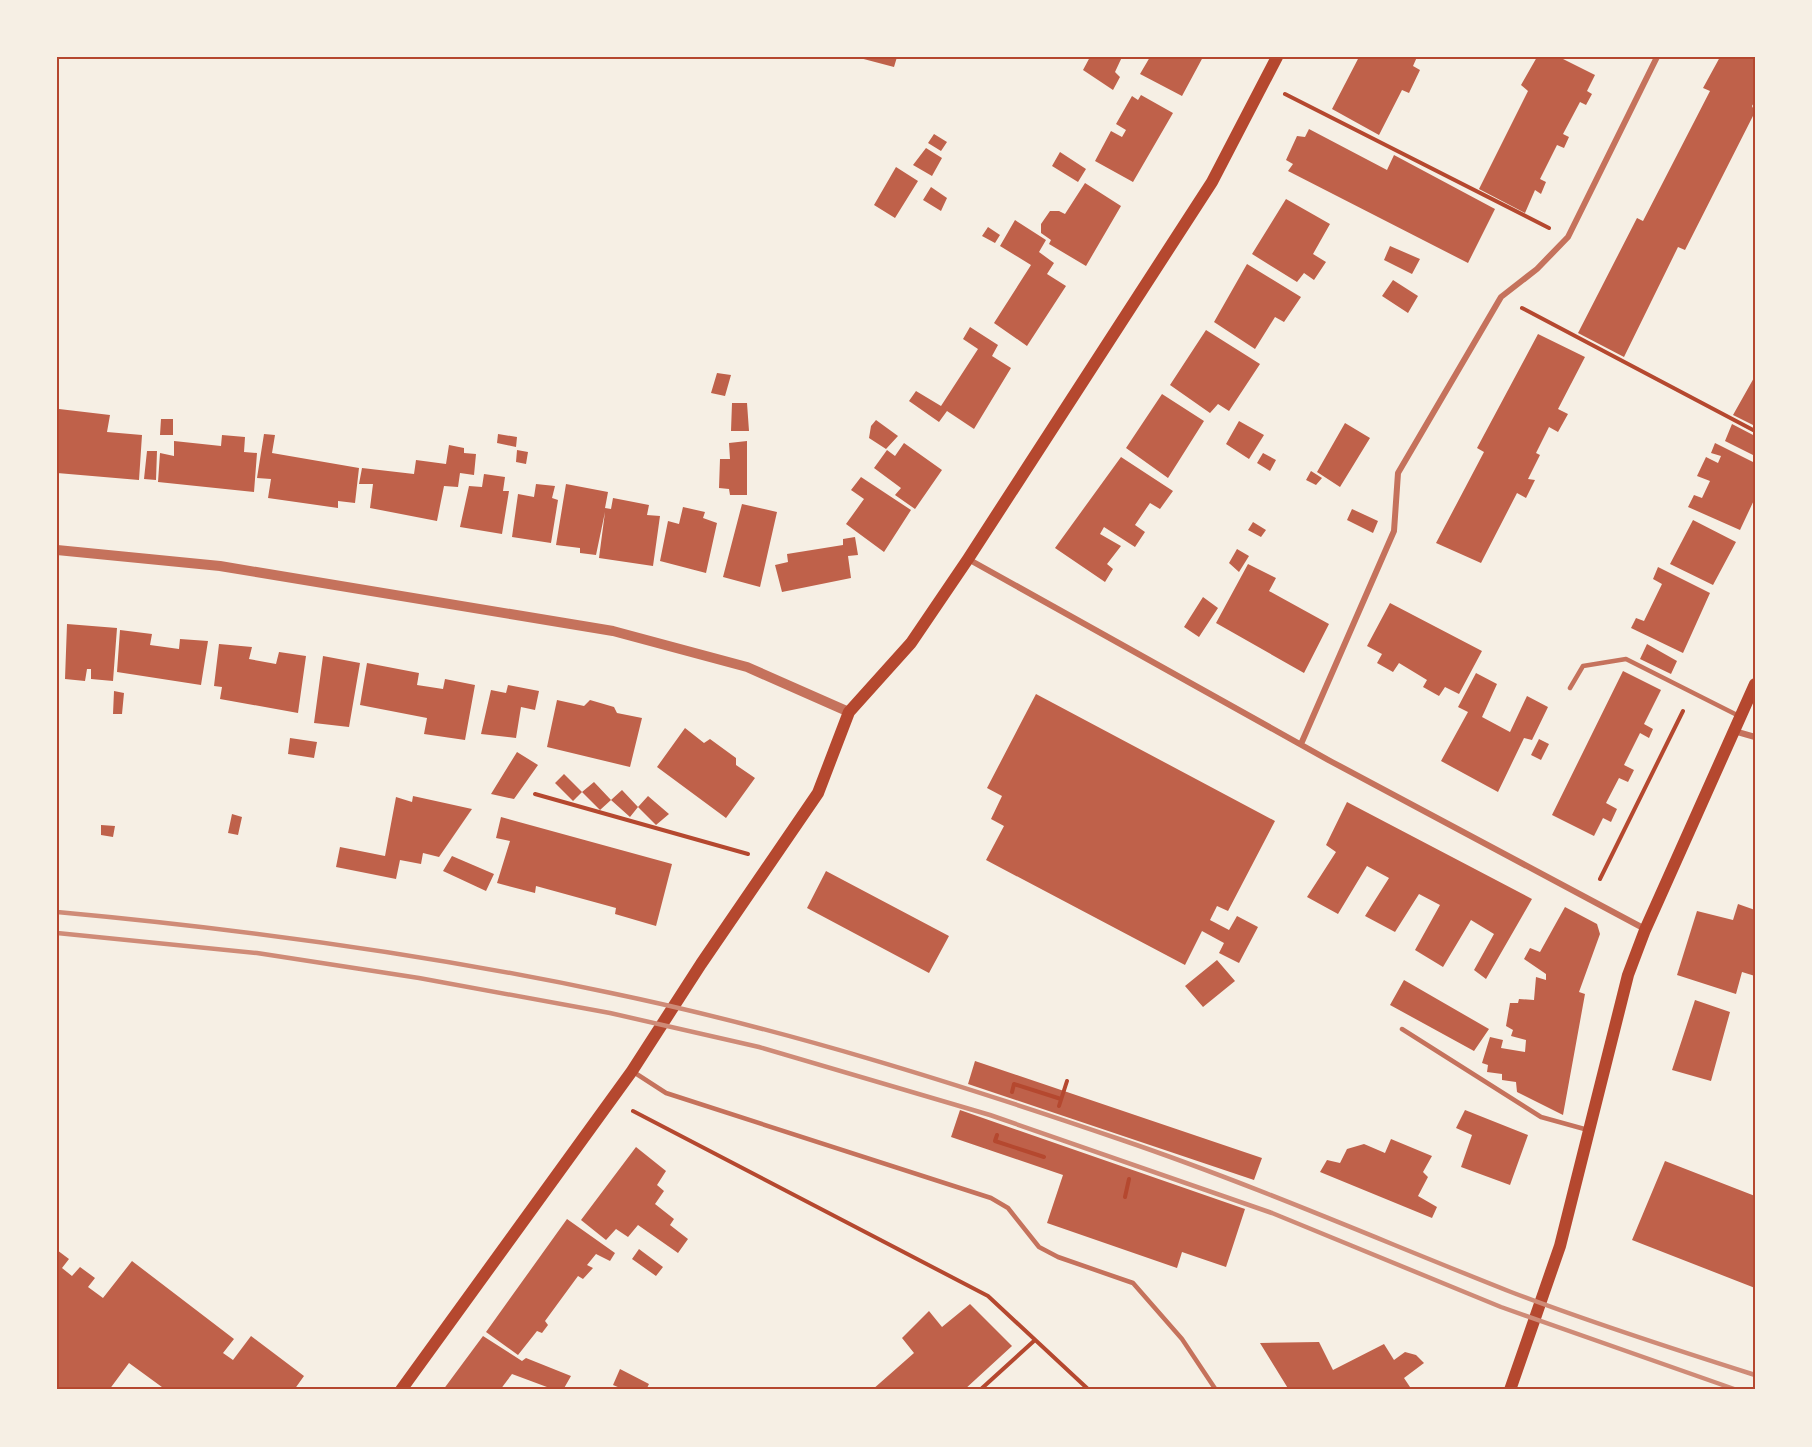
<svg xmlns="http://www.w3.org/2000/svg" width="1812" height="1447" font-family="'Zilla Slab',serif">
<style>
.building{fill:#bf614a}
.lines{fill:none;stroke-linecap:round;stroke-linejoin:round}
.path{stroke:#b5482f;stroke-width:4}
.service{stroke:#c5725c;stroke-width:4.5}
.minor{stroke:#c5725c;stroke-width:6}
.tertiary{stroke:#c5725c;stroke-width:10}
.secondary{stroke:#b5482f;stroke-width:12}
.rail{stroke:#cf8b77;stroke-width:4.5}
.neatline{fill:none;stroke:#b5482f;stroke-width:2}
</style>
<rect width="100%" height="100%" fill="#f6efe4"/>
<path class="building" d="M 856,57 L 897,57 L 894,67 Z
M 1090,57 L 1122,57 L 1115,72 L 1120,77 L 1113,90 L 1083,70 Z
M 1150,57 L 1203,57 L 1182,96 L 1140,74 Z
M 1359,57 L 1417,57 L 1413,66 L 1420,70 L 1409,93 L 1402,90 L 1379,135 L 1332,109 Z
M 1537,57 L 1559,57 L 1595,75 L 1587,91 L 1592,94 L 1586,105 L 1580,102 L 1563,134 L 1569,137 L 1564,148 L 1557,145 L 1540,179 L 1546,182 L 1541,194 L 1535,190 L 1525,213 L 1479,189 L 1528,91 L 1521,85 Z
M 1720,57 L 1755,57 L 1755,101 L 1752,106 L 1755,112 L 1685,250 L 1678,247 L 1624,357 L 1578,333 L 1637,218 L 1643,221 L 1710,91 L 1703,88 Z
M 1141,95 L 1173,113 L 1133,182 L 1095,161 L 1111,131 L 1122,137 L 1126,130 L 1116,124 L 1132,96 L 1138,100 Z
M 1309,129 L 1387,170 L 1394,155 L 1495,209 L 1468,263 L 1288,171 L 1293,164 L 1286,160 L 1297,136 L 1305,137 Z
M 934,134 L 947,142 L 941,151 L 928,143 Z
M 926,148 L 942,158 L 932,176 L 913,165 Z
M 1060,152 L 1086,169 L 1078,182 L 1052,166 Z
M 896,167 L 918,181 L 895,218 L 874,205 Z
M 1085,183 L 1121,206 L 1086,266 L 1049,244 L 1051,240 L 1041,233 L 1041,224 L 1050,211 L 1059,211 L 1065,214 Z
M 931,187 L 947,198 L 941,211 L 923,200 Z
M 1286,199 L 1330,224 L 1313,254 L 1326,262 L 1314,280 L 1304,273 L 1297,282 L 1252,254 Z
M 1015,220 L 1046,240 L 1039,252 L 1054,263 L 1047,274 L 1066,286 L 1027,346 L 994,323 L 1031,265 L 1000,246 Z
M 988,227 L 1000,235 L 995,243 L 982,236 Z
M 1390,246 L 1420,259 L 1412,274 L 1384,260 Z
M 1247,264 L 1301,297 L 1284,322 L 1275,317 L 1255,349 L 1214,322 Z
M 1393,280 L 1418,296 L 1408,313 L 1382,296 Z
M 970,327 L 998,345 L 992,356 L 1011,368 L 974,429 L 947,411 L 939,422 L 909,401 L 916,391 L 941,406 L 978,349 L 963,339 Z
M 1206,330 L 1260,364 L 1229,411 L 1218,404 L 1210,413 L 1170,385 Z
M 1538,334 L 1585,357 L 1558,409 L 1568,414 L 1558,432 L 1549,427 L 1536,453 L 1540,455 L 1528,479 L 1535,480 L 1526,498 L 1517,493 L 1481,563 L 1436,543 L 1484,452 L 1477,448 Z
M 717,373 L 731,375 L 725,396 L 711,393 Z
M 1755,376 L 1755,426 L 1733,415 Z
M 1162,394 L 1204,421 L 1168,478 L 1126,448 Z
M 732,403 L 747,403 L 749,431 L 731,431 Z
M 59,409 L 110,415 L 107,432 L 142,435 L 139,480 L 57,473 Z
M 161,419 L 173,419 L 173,435 L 160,435 Z
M 876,420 L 898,436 L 886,449 L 869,438 L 871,426 Z
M 1239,421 L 1264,435 L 1249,459 L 1226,444 Z
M 1345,423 L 1370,438 L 1340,487 L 1317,472 Z
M 1732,424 L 1755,436 L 1755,456 L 1725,441 Z
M 264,434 L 275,435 L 272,453 L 359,468 L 355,503 L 338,501 L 338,508 L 268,498 L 271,479 L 257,478 Z
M 498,434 L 517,437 L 516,447 L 497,443 Z
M 222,435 L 245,437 L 244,452 L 257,453 L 254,492 L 158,482 L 160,453 L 174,456 L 174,441 L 221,446 Z
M 747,441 L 747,495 L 730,495 L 729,489 L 719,488 L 720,459 L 730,459 L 729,443 Z
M 904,443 L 942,470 L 915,509 L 895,495 L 901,488 L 874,468 L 887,450 L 895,456 Z
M 1715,443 L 1755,463 L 1755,498 L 1740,530 L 1688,507 L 1694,495 L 1702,498 L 1710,481 L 1697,476 L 1706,457 L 1718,463 L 1721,456 L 1711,453 Z
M 449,445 L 464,448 L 464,453 L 476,454 L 474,475 L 460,473 L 458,487 L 444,486 L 437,521 L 370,508 L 373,484 L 359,484 L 362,468 L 414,474 L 416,460 L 446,464 Z
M 517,450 L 528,452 L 526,464 L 516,462 Z
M 147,451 L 157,451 L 156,480 L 144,479 Z
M 1263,453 L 1276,460 L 1270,471 L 1257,463 Z
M 1121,457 L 1173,491 L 1160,509 L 1150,503 L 1135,525 L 1145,532 L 1135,547 L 1104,527 L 1100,534 L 1121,546 L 1107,564 L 1113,569 L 1105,582 L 1055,548 Z
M 1311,471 L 1322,478 L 1316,485 L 1306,480 Z
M 484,474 L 505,477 L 503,491 L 509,491 L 502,534 L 460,527 L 469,486 L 482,487 Z
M 861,477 L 911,510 L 884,552 L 846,524 L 864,499 L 851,490 Z
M 536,484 L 555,486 L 552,498 L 558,500 L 551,543 L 512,537 L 518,494 L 534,497 Z
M 566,484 L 608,492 L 605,508 L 611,509 L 613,498 L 649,505 L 647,515 L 660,516 L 653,566 L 599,558 L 605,512 L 596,555 L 580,553 L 580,548 L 556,545 Z
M 742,504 L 777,512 L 760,587 L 723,577 Z
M 683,507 L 705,512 L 703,518 L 717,523 L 706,573 L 660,561 L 668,521 L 679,524 Z
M 1352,509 L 1378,521 L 1373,533 L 1347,520 Z
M 1693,520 L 1736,542 L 1713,585 L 1670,564 Z
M 1253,522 L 1266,530 L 1261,537 L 1248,530 Z
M 855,537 L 858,555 L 848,556 L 851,578 L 782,592 L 775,565 L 788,562 L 787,554 L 843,545 L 843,539 Z
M 1237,549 L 1249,556 L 1239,572 L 1229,563 Z
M 1248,564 L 1276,578 L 1269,591 L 1329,624 L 1304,673 L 1216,623 Z
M 1658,567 L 1710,593 L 1683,653 L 1631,628 L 1636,618 L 1644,621 L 1662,584 L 1653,579 Z
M 1203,597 L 1218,608 L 1199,637 L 1184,627 Z
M 1390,603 L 1482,651 L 1459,694 L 1445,687 L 1439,696 L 1423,687 L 1427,680 L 1399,663 L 1393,672 L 1377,663 L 1382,654 L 1367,646 Z
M 67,624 L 117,628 L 113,681 L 91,679 L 91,669 L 87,669 L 85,681 L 65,679 Z
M 120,630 L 152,634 L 150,645 L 179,649 L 180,639 L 208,641 L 201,685 L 117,672 Z
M 219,644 L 252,647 L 249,659 L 276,664 L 279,652 L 306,656 L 298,713 L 220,699 L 222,687 L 214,686 Z
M 1647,644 L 1677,661 L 1671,674 L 1640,659 Z
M 323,656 L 360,663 L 349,727 L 314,723 Z
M 367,663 L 419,673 L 417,685 L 443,689 L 445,679 L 475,685 L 465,740 L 424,734 L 427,718 L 360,705 Z
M 1623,671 L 1661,690 L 1644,724 L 1653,729 L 1649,738 L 1640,733 L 1624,765 L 1634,770 L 1628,782 L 1619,778 L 1606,803 L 1617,809 L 1611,822 L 1603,818 L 1594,836 L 1552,815 Z
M 1476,673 L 1497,684 L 1482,717 L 1510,732 L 1527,696 L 1548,707 L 1532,740 L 1524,738 L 1498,792 L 1441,761 L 1468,712 L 1458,707 Z
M 508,685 L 539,691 L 535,710 L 521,707 L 516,738 L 481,734 L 491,690 L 506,693 Z
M 114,691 L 124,693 L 122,714 L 113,714 Z
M 1036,694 L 1275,821 L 1228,911 L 1217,906 L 1210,920 L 1229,930 L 1237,916 L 1258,927 L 1239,963 L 1219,953 L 1224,943 L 1202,931 L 1185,965 L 986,860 L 1004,826 L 991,819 L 1002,796 L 987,788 Z
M 557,700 L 584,706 L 590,700 L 614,707 L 617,713 L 642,718 L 630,767 L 547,747 Z
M 685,728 L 704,743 L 710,739 L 736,758 L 736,765 L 755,778 L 726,818 L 657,767 Z
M 290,738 L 317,742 L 314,758 L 288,754 Z
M 1539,739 L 1549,744 L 1541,760 L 1531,755 Z
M 517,752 L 538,765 L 514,799 L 491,794 Z
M 564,774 L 582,792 L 573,801 L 555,783 Z
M 594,782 L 611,800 L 600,810 L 582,792 Z
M 622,790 L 638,807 L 630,817 L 611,800 Z
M 413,796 L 472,809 L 439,857 L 423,853 L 421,864 L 400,860 L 396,879 L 336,867 L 340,847 L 385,856 L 396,797 L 412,802 Z
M 648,796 L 669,814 L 656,825 L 638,807 Z
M 1347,802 L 1532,899 L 1486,979 L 1474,970 L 1494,934 L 1471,920 L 1443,967 L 1415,950 L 1440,905 L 1419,894 L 1395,932 L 1365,916 L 1389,878 L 1367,866 L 1338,914 L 1307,897 L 1336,852 L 1326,845 Z
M 232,814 L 242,817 L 238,835 L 228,833 Z
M 501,817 L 672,864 L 656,926 L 615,914 L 616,908 L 536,886 L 535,893 L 497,883 L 510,841 L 496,838 Z
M 101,825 L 115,826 L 113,837 L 101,835 Z
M 452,856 L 494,874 L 486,891 L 443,871 Z
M 826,871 L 949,936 L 929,973 L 807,908 Z
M 1738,904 L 1755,910 L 1755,976 L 1742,972 L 1736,994 L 1677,975 L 1697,911 L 1733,920 Z
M 1565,907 L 1597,924 L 1600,934 L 1579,992 L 1585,994 L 1563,1115 L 1517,1092 L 1516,1082 L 1502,1080 L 1502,1074 L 1487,1072 L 1488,1065 L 1482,1063 L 1490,1037 L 1503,1040 L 1501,1048 L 1525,1052 L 1526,1040 L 1511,1036 L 1513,1030 L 1506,1026 L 1510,1003 L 1518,1003 L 1519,999 L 1534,1000 L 1536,977 L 1546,980 L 1546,974 L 1524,959 L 1530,948 L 1540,952 Z
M 1217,960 L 1235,981 L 1203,1007 L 1185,986 Z
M 1404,980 L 1489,1029 L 1474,1051 L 1390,1005 Z
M 1695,1000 L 1730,1012 L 1711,1081 L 1672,1070 Z
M 975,1061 L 1262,1158 L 1254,1180 L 968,1084 Z
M 960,1110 L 1245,1209 L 1226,1267 L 1182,1252 L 1177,1268 L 1047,1223 L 1063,1175 L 951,1137 Z
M 1465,1110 L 1528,1135 L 1510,1185 L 1461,1167 L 1472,1135 L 1456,1128 Z
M 1391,1139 L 1432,1156 L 1423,1172 L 1428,1177 L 1418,1196 L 1437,1207 L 1432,1218 L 1320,1172 L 1327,1160 L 1340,1163 L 1347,1149 L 1364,1144 L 1385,1153 Z
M 636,1147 L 666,1171 L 657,1185 L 664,1191 L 655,1204 L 674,1219 L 670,1225 L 688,1239 L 678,1253 L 638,1225 L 628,1237 L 616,1229 L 606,1240 L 581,1220 Z
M 1665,1161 L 1755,1196 L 1755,1288 L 1632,1240 Z
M 567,1219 L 615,1253 L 610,1261 L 596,1254 L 587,1265 L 593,1268 L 583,1279 L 578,1276 L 545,1321 L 548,1325 L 542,1333 L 537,1331 L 518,1355 L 486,1332 Z
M 639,1249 L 663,1267 L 656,1276 L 632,1259 Z
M 57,1250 L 69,1259 L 62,1268 L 72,1276 L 80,1267 L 95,1278 L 88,1287 L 103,1298 L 132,1261 L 234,1339 L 223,1353 L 233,1360 L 251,1336 L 304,1376 L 294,1390 L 166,1390 L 129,1363 L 109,1390 L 57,1390 Z
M 970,1304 L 1012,1346 L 964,1390 L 872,1390 L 914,1353 L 902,1338 L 929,1311 L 942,1327 Z
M 483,1336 L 522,1361 L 526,1358 L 571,1376 L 563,1390 L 555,1390 L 512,1374 L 500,1390 L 443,1390 Z
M 1319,1342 L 1333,1370 L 1384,1344 L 1394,1360 L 1405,1352 L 1416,1355 L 1424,1363 L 1404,1378 L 1412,1390 L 1289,1390 L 1260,1343 Z
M 620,1369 L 649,1384 L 646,1390 L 625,1390 L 613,1385 Z"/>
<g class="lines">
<path class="path" d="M 1285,94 L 1549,228
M 1522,308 L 1755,431
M 535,794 L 748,854
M 1600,879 L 1683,711
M 1012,1092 L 1014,1084 L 1061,1099
M 1059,1106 L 1067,1081
M 633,1111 L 988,1296 L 1089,1390
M 997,1135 L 995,1141 L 1044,1157
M 1125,1197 L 1129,1179
M 980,1390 L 1035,1340"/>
<path class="service" d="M 1570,688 L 1583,666 L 1626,659 L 1739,716
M 1402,1029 L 1541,1117 L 1588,1130
M 632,1071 L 666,1093 L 991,1198 L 1008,1208 L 1039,1247 L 1058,1257 L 1133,1283 L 1182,1339 L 1216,1390"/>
<path class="minor" d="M 968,559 L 1332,762 L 1645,929
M 1734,731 L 1755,737
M 1301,744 L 1394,531 L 1398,473 L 1501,297 L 1537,269 L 1568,237 L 1657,57"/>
<path class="tertiary" d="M 57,550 L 220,566 L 613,631 L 747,667 L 849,712"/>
<path class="secondary" d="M 401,1390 L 632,1071 L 701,964 L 818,793 L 849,712 L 911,643 L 968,559 L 1212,182 L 1277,57
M 1510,1390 L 1560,1246 L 1628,975 L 1645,930 L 1755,684"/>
<path class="rail" d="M 57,912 C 242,929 428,954 611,993 C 784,1029 955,1083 1122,1140 C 1254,1185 1382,1241 1511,1292 C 1592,1323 1673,1349 1755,1375
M 57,933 L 257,953 L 419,978 L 610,1013 L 759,1047 L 990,1115 L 1272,1213 L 1501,1307 L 1737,1390"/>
</g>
<rect width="1812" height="1447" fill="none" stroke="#f6efe4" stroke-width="117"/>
<rect x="58" y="58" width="1696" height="1330" class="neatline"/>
</svg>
